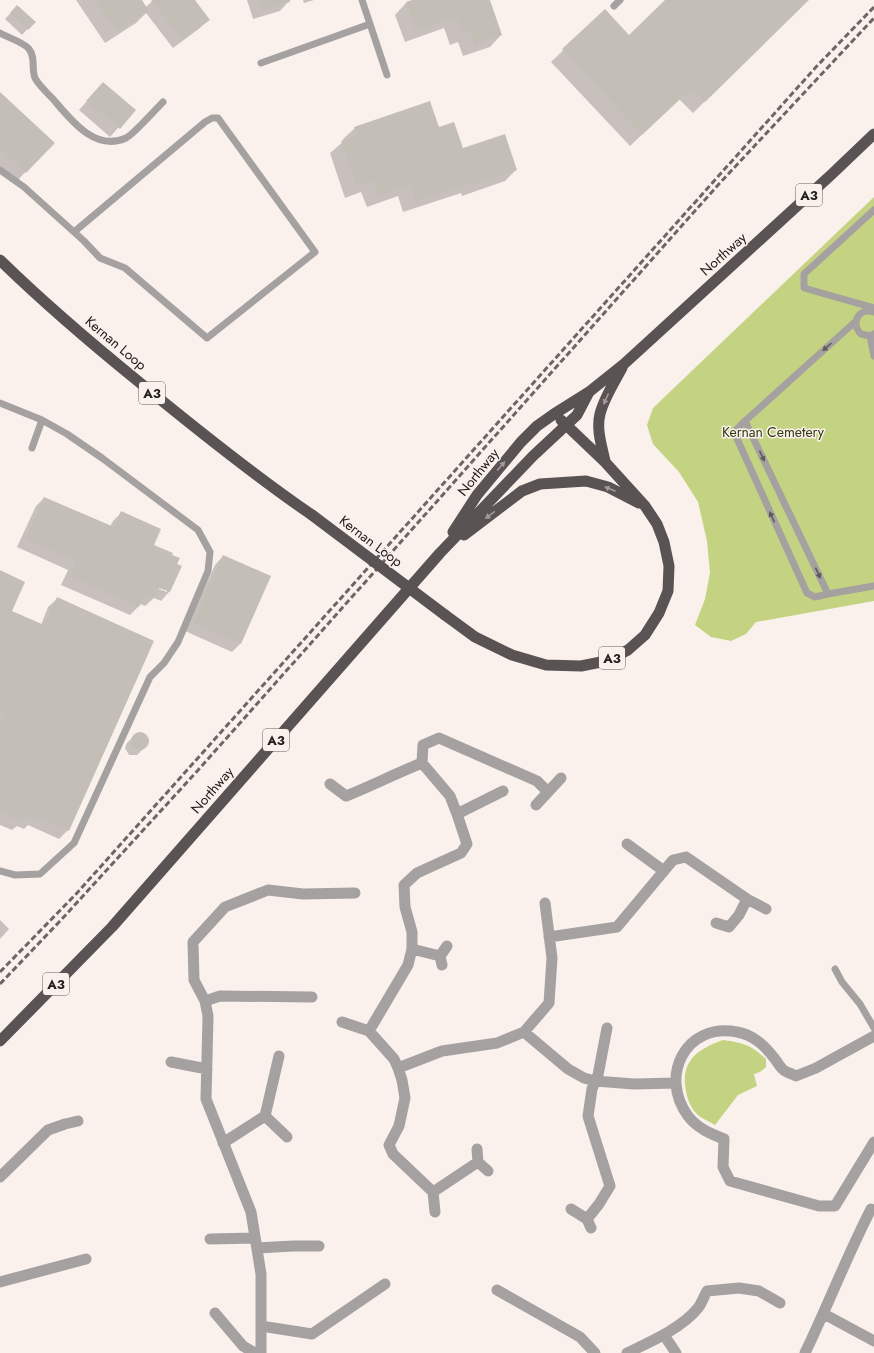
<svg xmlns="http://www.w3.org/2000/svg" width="874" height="1353" font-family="Jost,sans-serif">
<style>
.green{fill:#c4d381}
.shadow{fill:#0003;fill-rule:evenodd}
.building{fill:#c3bfb7}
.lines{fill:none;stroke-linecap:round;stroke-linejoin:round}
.service{stroke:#a6a1a1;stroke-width:7}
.minor{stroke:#a6a1a1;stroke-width:11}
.trunk{stroke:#5a5353;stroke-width:11}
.rail{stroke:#6c6764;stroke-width:3;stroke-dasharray:6 3;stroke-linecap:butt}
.trunk-bridge{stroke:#5a5353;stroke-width:11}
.oneway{fill:#5e5a59}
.oneway2{fill:#a29a98}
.labels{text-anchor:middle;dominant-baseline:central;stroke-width:3;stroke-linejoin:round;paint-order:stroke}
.shield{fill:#faf1ed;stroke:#645f5c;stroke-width:1}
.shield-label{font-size:13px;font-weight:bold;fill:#23201e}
.street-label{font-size:14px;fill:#23201e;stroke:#faf1ed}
.park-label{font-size:14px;fill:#323810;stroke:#faf1ed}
</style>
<rect width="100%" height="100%" fill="#faf1ed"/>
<path class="green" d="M 874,197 L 874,601 L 756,622 L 746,634 L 731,641 L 711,637 L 695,625 L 705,599 L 710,573 L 707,541 L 698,502 L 679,472 L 653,444 L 647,425 L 653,408 Z
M 723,1040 C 744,1043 751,1045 766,1059 L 766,1067 L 760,1072 L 754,1074 L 757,1086 L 738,1095 L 715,1125 C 710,1122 703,1119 699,1116 C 691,1109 688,1101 686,1091 C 680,1062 697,1049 723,1040 Z"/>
<path class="shadow" d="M 76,0 L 141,0 L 146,7 L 153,0 L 194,0 L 208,19 L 200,28 L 173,48 L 146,13 L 136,23 L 105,43 Z
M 247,0 L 288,0 L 288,2 L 280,11 L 253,19 Z
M 303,0 L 314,0 L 304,3 Z
M 415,0 L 489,0 L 501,35 L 490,47 L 463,56 L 458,42 L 450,45 L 444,28 L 405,42 L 395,15 L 406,3 Z
M 666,0 L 808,0 L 693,113 L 679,99 L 630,146 L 551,62 L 605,10 L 629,36 Z
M 17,6 L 34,22 L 22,35 L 5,19 Z
M 103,83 L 134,110 L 110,137 L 79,110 Z
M 0,93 L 53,143 L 14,184 L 0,171 Z
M 355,128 L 463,149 L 516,170 L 505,181 L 462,196 L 461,193 L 403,212 L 398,196 L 367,207 L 361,192 L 345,198 L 330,153 L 344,141 L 343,139 Z
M 44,498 L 110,527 L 113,521 L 121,513 L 152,545 L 171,555 L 176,564 L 181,567 L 169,592 L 161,601 L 154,598 L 145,606 L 140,604 L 138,607 L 130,615 L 61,585 L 68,570 L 17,547 L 36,506 ZM 154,587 L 167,590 L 167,592 Z
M 223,556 L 240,644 L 232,652 L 185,631 L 215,565 Z
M 0,573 L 10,612 L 41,625 L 48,607 L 57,599 L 68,830 L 59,839 L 28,825 L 24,829 L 17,826 L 12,830 L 0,825 Z
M 140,733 L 145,735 L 148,740 L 147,745 L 137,755 L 129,755 L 125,748 L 127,743 L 135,735 Z
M 0,920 L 9,929 L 0,939 Z"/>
<path class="building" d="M 95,0 L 142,0 L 149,11 L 117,32 Z
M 151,0 L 195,0 L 210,20 L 182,40 Z
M 258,0 L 290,0 L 290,2 L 262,11 Z
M 412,0 L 490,0 L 502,35 L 475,45 L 470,31 L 462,34 L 456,17 L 416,31 L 406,2 Z
M 665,0 L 809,0 L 705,102 L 692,88 L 642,135 L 562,49 L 605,9 L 629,35 Z
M 17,5 L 36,22 L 28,30 L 10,13 Z
M 103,82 L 136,110 L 120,129 L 86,101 Z
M 0,92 L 55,143 L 26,173 L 0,149 Z
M 430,101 L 439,127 L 454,122 L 463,148 L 505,134 L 517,170 L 474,185 L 473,182 L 415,201 L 410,185 L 378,196 L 373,181 L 357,187 L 341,141 L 357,135 L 354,127 Z
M 44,497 L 114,527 L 121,511 L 161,529 L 154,545 L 173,553 L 172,555 L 180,558 L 177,564 L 182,566 L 170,592 L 159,588 L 155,598 L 145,594 L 139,607 L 69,576 L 76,561 L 25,539 Z
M 223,555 L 271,576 L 241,644 L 193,623 Z
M 0,570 L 25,582 L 12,611 L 44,625 L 57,597 L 154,641 L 69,831 L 36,816 L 34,821 L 24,816 L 22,822 L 0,812 L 0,725 L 4,716 L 0,714 Z
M131 741a9 9 0 1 1 18 0a9 9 0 1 1-18 0Z"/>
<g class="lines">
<path class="service" d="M 362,0 L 387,75
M 614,6 L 620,0
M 0,33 C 7,37 25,43 29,49 C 36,58 31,68 35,78 C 38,84 48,94 53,99 C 71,120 95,152 126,138 C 133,135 156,109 163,102
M 261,63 L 370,24
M 0,170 L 24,187 L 84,241 L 100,258 L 125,268 L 207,338 L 315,252 L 218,118 L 212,118 L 205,122 L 74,232
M 874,210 L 804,274 L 804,288 L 874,308
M 874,312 C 859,307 850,323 861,334 L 870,336 L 874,334
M 870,336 L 874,356
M 0,403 L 42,420 L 67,434 L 102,458 L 198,530 L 210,552 L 208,571 L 178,642 L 164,663 L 150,677 L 74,843 L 40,874 L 15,875 L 0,871
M 745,421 L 828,594 L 815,597 L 807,593 L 734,432 L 745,421 L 856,321
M 32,448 L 42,420
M 828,594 L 874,586
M 835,969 L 842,982 L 860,1004 L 874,1028"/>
<path class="minor" d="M 330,784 L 346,796 C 372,786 396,773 422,763
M 536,805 L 561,778
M 457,814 L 503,791
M 627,844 L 664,871
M 716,923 L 729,927 L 739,915 L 747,899
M 549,937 L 617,927 L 673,860 L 686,857 L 747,899 L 766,909
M 412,949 L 440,956
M 442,965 L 440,956 L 447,946
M 205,1001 L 220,996 L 312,997
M 342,1022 L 369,1031 L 394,1059 L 398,1068 L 402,1080 L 405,1098 L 399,1126 L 389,1145 L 393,1154 L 433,1192 L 435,1212
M 369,1031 L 408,965 L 412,949 L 412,932 L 405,907 L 404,885 L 417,873 L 461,853 L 467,844 L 457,814 L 450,796 L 422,763 L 423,745 L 439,738 L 537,781 L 548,792
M 524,1032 L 568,1069 L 584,1078 L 595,1081 L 634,1084 L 676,1083
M 874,1036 L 816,1068 L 796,1076 C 793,1074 788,1073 785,1071 C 781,1069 778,1063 775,1059 C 765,1046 754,1035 737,1032 C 685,1022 659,1077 688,1116 C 697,1128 711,1134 724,1139 L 723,1167 L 730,1181 L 819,1206 L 835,1206 L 874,1142
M 171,1062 L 207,1069
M 398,1068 L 442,1051 L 497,1043 L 524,1032 L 549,1003 L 552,958 L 545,903
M 265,1116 L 287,1137
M 223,1143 L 265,1116 L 279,1056
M 477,1149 L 478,1162 L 488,1171
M 0,1177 L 48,1130 L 65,1124 L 78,1121
M 433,1192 L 478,1162
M 571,1209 L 587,1219 L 591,1228
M 587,1219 L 599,1204 L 610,1186 L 588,1116 L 592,1089 L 598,1075 L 607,1028
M 210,1239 L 255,1238
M 257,1248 L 293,1246 L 319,1246
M 0,1282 L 86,1259
M 497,1290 L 580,1337 L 595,1353
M 215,1313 L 243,1346 L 255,1353
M 824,1314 L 874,1341
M 261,1326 L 312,1334 L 385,1284
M 664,1335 L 676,1353
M 261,1353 L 261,1274 L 251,1212 L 206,1099 L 208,1016 L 205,1001 L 194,980 L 193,942 L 225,907 L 268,890 L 303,894 L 355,893
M 627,1353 C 650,1342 682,1328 698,1308 C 702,1303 704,1296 707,1291 L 739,1288 L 759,1291 L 780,1303
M 805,1353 C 828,1305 847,1256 871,1209"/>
<path class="trunk" d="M 0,260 C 44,303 91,343 139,382 C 195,428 252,474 312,515
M 605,461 C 602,447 596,429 600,414 C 604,398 614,383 622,368
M 453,532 L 477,495 L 521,442 L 537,426 L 554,414 L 589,392 L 624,364 L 832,174 L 874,134
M 464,535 L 522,491 L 540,484 L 586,481 L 608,487 L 639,503
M 445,615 L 475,637 L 512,655 L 546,665 L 581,666 L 606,661 L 628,650 L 645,635 L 659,613 L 668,591 L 669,566 L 664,542 L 657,524 L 645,506 L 605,462 L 561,420
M 0,1041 L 112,927 L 440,553 L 533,456 L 577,415 L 589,392"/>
<path class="rail" d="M 0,972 L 77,893 L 180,778 L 816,67 L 874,7
M 0,984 L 61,920 L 200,768 L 718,185 L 874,18"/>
<path class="trunk-bridge" d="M 312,515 L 445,615"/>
</g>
<defs><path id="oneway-solid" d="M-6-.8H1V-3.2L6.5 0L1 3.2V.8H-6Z"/></defs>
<g class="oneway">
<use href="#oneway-solid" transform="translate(827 347) rotate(138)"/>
<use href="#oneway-solid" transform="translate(762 456) rotate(65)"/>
<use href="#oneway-solid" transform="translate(772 517) rotate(-115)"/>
<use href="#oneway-solid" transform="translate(818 573) rotate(65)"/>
</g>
<g class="oneway2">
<use href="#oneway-solid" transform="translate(606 399) rotate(114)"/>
<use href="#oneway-solid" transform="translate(501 466) rotate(-49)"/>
<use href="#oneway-solid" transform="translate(610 489) rotate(-157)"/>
<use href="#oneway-solid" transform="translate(490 515) rotate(143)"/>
</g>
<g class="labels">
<g class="shield">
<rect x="796" y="184" width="26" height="22" rx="3"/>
<rect x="139" y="382" width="26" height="22" rx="3"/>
<rect x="599" y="647" width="26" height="22" rx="3"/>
<rect x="263" y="729" width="26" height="22" rx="3"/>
<rect x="43" y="973" width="26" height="22" rx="3"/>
</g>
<g class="shield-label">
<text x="809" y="195">A3</text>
<text x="152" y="393">A3</text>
<text x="612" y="658">A3</text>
<text x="276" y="740">A3</text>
<text x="56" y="984">A3</text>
</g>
<g class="street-label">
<text transform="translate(723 254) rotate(-42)">Northway</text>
<text transform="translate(116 343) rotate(40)">Kernan Loop</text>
<text transform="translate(478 472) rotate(-51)">Northway</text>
<text transform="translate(371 541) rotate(37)">Kernan Loop</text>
<text transform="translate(212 790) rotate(-49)">Northway</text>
</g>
<g class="park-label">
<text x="773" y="432">Kernan Cemetery</text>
</g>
</g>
</svg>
